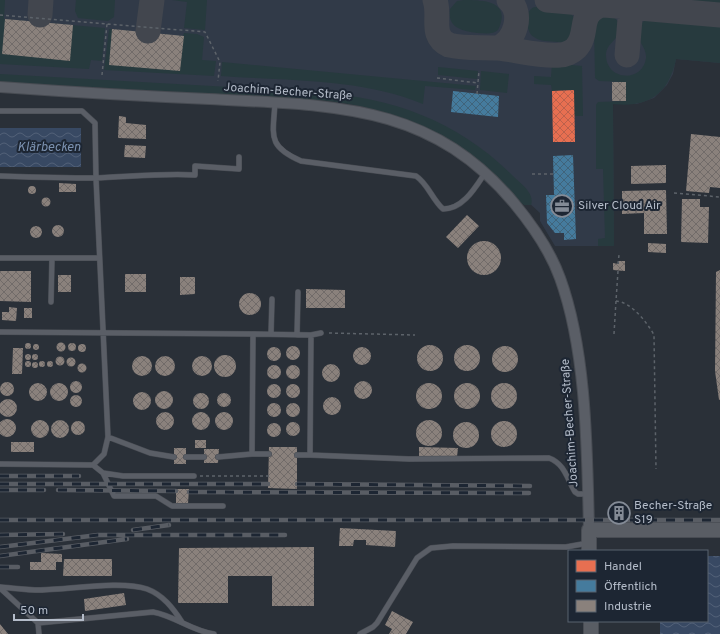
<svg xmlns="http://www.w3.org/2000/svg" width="720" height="634" font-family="Overpass,sans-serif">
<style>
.airport{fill:#313a48}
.grass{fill:#273a3e}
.water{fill:url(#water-waves)}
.shops{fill:url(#shops-cross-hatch)}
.public{fill:url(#public-cross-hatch)}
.industry{fill:url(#industry-cross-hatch)}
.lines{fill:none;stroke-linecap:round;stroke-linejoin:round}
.taxiway{stroke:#42464e;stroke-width:25}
.lane-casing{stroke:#484c53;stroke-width:6}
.street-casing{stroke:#484c53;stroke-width:12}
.secondary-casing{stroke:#484c53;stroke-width:16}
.path{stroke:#5d636a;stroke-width:1.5;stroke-dasharray:3 3;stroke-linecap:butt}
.lane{stroke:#5a5e66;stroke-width:5}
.street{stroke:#5a5e66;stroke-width:10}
.secondary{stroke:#595d64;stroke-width:14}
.rail-casing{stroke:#595d64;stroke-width:4.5}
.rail{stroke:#1d2633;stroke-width:3;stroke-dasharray:9;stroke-linecap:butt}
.labels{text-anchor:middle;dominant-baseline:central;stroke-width:4;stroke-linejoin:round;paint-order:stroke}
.street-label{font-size:12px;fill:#b4bcc9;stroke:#1d2633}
.poi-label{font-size:12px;fill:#b4bcc9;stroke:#1d2633;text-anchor:start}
.water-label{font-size:13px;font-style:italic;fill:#7c92b1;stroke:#1d2633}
</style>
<defs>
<pattern id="water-waves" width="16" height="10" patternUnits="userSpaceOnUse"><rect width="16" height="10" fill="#384963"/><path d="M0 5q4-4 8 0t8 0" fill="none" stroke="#526178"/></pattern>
<pattern id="shops-cross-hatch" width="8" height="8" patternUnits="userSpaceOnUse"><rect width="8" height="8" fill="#e76f51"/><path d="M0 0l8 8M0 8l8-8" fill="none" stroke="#bb614c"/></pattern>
<pattern id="public-cross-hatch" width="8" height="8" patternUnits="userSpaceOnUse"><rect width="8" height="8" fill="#457b9d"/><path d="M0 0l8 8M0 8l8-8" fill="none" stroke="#40647b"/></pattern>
<pattern id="industry-cross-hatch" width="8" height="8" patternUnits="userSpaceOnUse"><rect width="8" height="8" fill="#8a817c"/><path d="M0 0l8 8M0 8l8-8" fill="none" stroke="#716b69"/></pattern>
</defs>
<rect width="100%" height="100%" fill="#2a3038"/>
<path class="airport" d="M 0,0 L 720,0 L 720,63 L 676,59 L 673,74 L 667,85 L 654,98 L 637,104 L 613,104 L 614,246 L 555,246 L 540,221 L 540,213 L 462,141 L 347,97 L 0,75 Z"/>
<path class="grass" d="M 0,0 L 5,0 L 4,19 L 105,28 L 102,61 L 91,60 L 89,69 L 0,64 Z
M 76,0 L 115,0 L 114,17 L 108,21 L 78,18 L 75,11 Z
M 172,0 L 207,0 L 205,30 L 184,28 L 187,2 Z
M 464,0 C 484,0 512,1 498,30 C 492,35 485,33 477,33 C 462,31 447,28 450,9 L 457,1 Z
M 637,0 L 720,0 L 720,8 Z
M 535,7 C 546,8 563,8 571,14 C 581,22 572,44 558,42 C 550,41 540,42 534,37 C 525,32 524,9 535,7 Z
M 605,13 L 611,13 L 622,27 C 620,39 606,43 606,55 C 606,81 643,83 646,58 C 647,47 636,40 636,30 L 638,26 L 650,16 L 720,23 L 720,63 L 676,59 C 669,94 648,108 613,104 L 614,246 L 598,246 L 598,239 L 605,238 L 603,169 L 596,169 L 596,105 L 598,102 L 626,101 L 625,82 L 599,81 L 595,78 L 594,26 L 597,19 Z
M 109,29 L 183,36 L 184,33 L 197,34 L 204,37 L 202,60 L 216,61 L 214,76 L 104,70 Z
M 222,62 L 476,86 L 475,90 L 425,86 L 423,104 C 361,78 287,81 221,76 Z
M 552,63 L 582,66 L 583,116 L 574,116 L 573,90 L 552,91 L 551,85 L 534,84 L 534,76 L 551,77 Z
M 438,67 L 478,71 L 477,79 L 438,75 Z
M 481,71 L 509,74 L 507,93 L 480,90 Z
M 0,74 L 317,92 C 394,98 458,121 513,176 C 521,184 535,193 531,205 L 524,205 C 508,193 496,176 480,163 C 434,125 377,105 318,100 L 0,82 Z"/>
<path class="water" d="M 0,128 L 81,128 L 81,167 L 0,167 Z
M 707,556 L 720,556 L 720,634 L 660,634 L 660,621 L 707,621 Z"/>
<path class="shops" d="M 574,90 L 575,142 L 553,142 L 552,91 Z"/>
<path class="public" d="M 453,91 L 499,96 L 498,117 L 451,112 Z
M 573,155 L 576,239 L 564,240 L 564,233 L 555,233 L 547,223 L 546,195 L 554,195 L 553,156 Z"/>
<path class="industry" d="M 5,19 L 73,25 L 70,61 L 2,54 Z
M 112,29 L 184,36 L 180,71 L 109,65 Z
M 612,82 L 626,82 L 626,101 L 612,101 Z
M 119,116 L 126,117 L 126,123 L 146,125 L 146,139 L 118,138 Z
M 691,134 L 720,137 L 720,188 L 710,187 L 709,193 L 686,191 Z
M 125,145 L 146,146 L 145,158 L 124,157 Z
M 666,165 L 666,183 L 631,184 L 631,166 Z
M 59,183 L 76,184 L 76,192 L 59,192 Z
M28 190a4 4 0 1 1 8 0a4 4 0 1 1-8 0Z
M 666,190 L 667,234 L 644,234 L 644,213 L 622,214 L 622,191 Z
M41.5 202a4.5 4.5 0 1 1 9 0a4.5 4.5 0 1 1-9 0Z
M 682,199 L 700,199 L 700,207 L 709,207 L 708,243 L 681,242 Z
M 467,215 L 479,226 L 458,248 L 446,237 Z
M52 231a6 6 0 1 1 12 0a6 6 0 1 1-12 0Z
M30 232a6 6 0 1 1 12 0a6 6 0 1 1-12 0Z
M467 258a17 17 0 1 1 34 0a17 17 0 1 1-34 0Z
M 648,243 L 666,244 L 666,253 L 648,252 Z
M 619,261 L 625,261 L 625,271 L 613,270 L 613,263 L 619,264 Z
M 720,270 L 720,400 L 719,400 L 715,371 L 716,272 Z
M 0,271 L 31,271 L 31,302 L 0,301 Z
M 125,274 L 146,274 L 146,292 L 125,292 Z
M 58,275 L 71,275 L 71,292 L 58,292 Z
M 180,277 L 195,277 L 195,294 L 180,295 Z
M 306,289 L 345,290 L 345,308 L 306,308 Z
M239 304a11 11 0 1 1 22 0a11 11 0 1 1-22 0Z
M 9,307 L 17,308 L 16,321 L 2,320 L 2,312 L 9,312 Z
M 24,308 L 32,308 L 32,318 L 24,318 Z
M56.5 347a4.5 4.5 0 1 1 9 0a4.5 4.5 0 1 1-9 0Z
M25 346a3 3 0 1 1 6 0a3 3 0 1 1-6 0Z
M68 347a4 4 0 1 1 8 0a4 4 0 1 1-8 0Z
M33 347a3 3 0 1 1 6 0a3 3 0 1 1-6 0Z
M78 348a4 4 0 1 1 8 0a4 4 0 1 1-8 0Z
M454 358a13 13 0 1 1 26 0a13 13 0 1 1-26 0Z
M417 358a13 13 0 1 1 26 0a13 13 0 1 1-26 0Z
M286 353a7 7 0 1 1 14 0a7 7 0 1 1-14 0Z
M492 359a13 13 0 1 1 26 0a13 13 0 1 1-26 0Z
M267 354a7 7 0 1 1 14 0a7 7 0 1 1-14 0Z
M353 356a9 9 0 1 1 18 0a9 9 0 1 1-18 0Z
M 13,348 L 23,348 L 22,374 L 12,374 Z
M32 357a3 3 0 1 1 6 0a3 3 0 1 1-6 0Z
M25 357a3 3 0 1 1 6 0a3 3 0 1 1-6 0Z
M214 366a11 11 0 1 1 22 0a11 11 0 1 1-22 0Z
M132 366a10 10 0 1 1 20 0a10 10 0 1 1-20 0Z
M155 366a10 10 0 1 1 20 0a10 10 0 1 1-20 0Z
M192 366a10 10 0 1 1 20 0a10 10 0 1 1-20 0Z
M55.5 361a4.5 4.5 0 1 1 9 0a4.5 4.5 0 1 1-9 0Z
M66.5 362a4.5 4.5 0 1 1 9 0a4.5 4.5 0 1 1-9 0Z
M25 364a3 3 0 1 1 6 0a3 3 0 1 1-6 0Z
M39 364a3 3 0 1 1 6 0a3 3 0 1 1-6 0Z
M47 364a3 3 0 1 1 6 0a3 3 0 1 1-6 0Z
M32 365a3 3 0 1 1 6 0a3 3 0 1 1-6 0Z
M77.5 368a4.5 4.5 0 1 1 9 0a4.5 4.5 0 1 1-9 0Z
M322 373a9 9 0 1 1 18 0a9 9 0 1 1-18 0Z
M267 372a7 7 0 1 1 14 0a7 7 0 1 1-14 0Z
M286 372a7 7 0 1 1 14 0a7 7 0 1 1-14 0Z
M354 390a9 9 0 1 1 18 0a9 9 0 1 1-18 0Z
M70 387a6 6 0 1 1 12 0a6 6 0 1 1-12 0Z
M0 389a7 7 0 1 1 14 0a7 7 0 1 1-14 0Z
M29 392a9 9 0 1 1 18 0a9 9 0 1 1-18 0Z
M50 392a9 9 0 1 1 18 0a9 9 0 1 1-18 0Z
M416 396a13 13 0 1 1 26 0a13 13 0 1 1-26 0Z
M454 396a13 13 0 1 1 26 0a13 13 0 1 1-26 0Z
M491 396a13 13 0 1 1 26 0a13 13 0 1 1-26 0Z
M286 391a7 7 0 1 1 14 0a7 7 0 1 1-14 0Z
M267 391a7 7 0 1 1 14 0a7 7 0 1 1-14 0Z
M155 400a9 9 0 1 1 18 0a9 9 0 1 1-18 0Z
M133 401a9 9 0 1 1 18 0a9 9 0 1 1-18 0Z
M217 400a7 7 0 1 1 14 0a7 7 0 1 1-14 0Z
M193 401a8 8 0 1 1 16 0a8 8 0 1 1-16 0Z
M70 401a6 6 0 1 1 12 0a6 6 0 1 1-12 0Z
M323 406a9 9 0 1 1 18 0a9 9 0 1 1-18 0Z
M-1 408a9 9 0 1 1 18 0a9 9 0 1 1-18 0Z
M286 410a7 7 0 1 1 14 0a7 7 0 1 1-14 0Z
M267 410a7 7 0 1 1 14 0a7 7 0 1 1-14 0Z
M215 421a9 9 0 1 1 18 0a9 9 0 1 1-18 0Z
M156 421a9 9 0 1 1 18 0a9 9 0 1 1-18 0Z
M192 421a9 9 0 1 1 18 0a9 9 0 1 1-18 0Z
M-2 428a9 9 0 1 1 18 0a9 9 0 1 1-18 0Z
M51 429a9 9 0 1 1 18 0a9 9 0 1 1-18 0Z
M31 429a9 9 0 1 1 18 0a9 9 0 1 1-18 0Z
M416 433a13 13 0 1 1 26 0a13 13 0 1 1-26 0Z
M71 428a7 7 0 1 1 14 0a7 7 0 1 1-14 0Z
M491 434a13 13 0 1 1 26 0a13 13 0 1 1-26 0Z
M286 429a7 7 0 1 1 14 0a7 7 0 1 1-14 0Z
M453 435a13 13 0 1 1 26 0a13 13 0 1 1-26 0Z
M267 430a7 7 0 1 1 14 0a7 7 0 1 1-14 0Z
M 195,440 L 206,440 L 206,448 L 195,448 Z
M 11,442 L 34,442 L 34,452 L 11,452 Z
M 269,447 L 297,447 L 297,489 L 268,488 Z
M 419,447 L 458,448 L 457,457 L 419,456 Z
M 174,448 L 186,448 L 186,464 L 174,464 Z
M 204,449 L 219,449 L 218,463 L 204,463 Z
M 176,489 L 189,489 L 188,504 L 176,504 Z
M 614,511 L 624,511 L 624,515 L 614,515 Z
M 340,528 L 396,531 L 395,547 L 366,545 L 366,540 L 354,540 L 353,546 L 339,546 Z
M 314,547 L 314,606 L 272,606 L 272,576 L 228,576 L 228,603 L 178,603 L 179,548 Z
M 41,553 L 62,554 L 62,562 L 56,562 L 56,570 L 30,570 L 30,562 L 41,562 Z
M 64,559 L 112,559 L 112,576 L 63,576 Z
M 124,593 L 126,605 L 85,611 L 84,599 Z
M 392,611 L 413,622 L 406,634 L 389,634 L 392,629 L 385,625 Z
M 0,624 L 8,634 L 0,634 Z"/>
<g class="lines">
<path class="taxiway" d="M 435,0 C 441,16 429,36 449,45 C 464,49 482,47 498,48 C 518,50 540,57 560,55 C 565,55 572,52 576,48 C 590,33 576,15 601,5
M 547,0 L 720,15
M 40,15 L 41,0
M 148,31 L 152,0
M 497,48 C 515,42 524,14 509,0
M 627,55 L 631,7"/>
<g class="lane-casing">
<path id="lane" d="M 275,103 C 273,136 267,146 301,161 L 416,176 C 428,184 432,199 443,209 C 463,209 475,188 485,173
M 0,111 L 82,111 L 95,123 L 96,178 L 108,437 L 104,454 L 93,465 L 0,464
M 0,176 C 31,177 63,178 95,178 C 128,177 161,173 195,175 L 195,166 L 239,169 L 239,157
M 0,258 L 99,258
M 51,302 L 52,258
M 0,332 L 253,334 L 252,454 L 218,457
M 253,334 L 311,335 L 310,455 L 297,455
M 271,334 L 272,299
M 297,335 L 298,292
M 311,335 L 321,333
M 108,437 L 150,453 L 174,457
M 252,454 L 269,454
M 310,455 L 409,459 L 549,458 C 565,464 567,479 575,492 L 578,494 L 587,494
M 186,457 L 204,457
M 93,465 L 103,473 L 123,476 L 194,476
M 103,473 L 114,496 L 156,496 L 172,506 L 223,506
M 0,587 C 13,588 27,590 40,590 C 69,590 120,580 147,589 C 163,595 173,608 182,622
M 0,588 L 38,623 L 39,634
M 38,623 L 153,612 C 175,616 192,631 214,634
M 360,634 L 373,627 L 377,623 L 417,558 L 431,548 L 453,546 L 566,547 L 588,543"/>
</g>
<g class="street-casing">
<path id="street" d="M 0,87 C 70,92 139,96 209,99 C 329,106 429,101 514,203 C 533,226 550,250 560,278 C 587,352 587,451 589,530"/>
</g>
<g class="secondary-casing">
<path id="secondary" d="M 589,551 L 589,530 L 720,530
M 591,621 L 591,634"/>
</g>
<path class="path" d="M 0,15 L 205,32 L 220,62 L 218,81
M 102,75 L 107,24
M 437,78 L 478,83
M 477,94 L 479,71
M 532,174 L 553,174
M 674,193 L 720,197
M 618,264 L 619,255
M 618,271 L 616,301 C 631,302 647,322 654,335 L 656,469
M 329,333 L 415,335
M 614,334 L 616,301
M 200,476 L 269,476"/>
<use href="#lane" class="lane"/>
<use href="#street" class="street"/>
<use href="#secondary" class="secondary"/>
<g class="rail-casing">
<path id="rail" d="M 0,476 L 79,476
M 0,484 L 268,484
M 297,484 L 530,486
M 0,490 L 44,490
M 58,490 L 176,491
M 189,492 L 529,493
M 0,520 L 720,520
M 133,530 L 169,525
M 0,535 L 63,534
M 0,547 L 98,535 L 285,535
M 0,556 L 127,539
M 0,567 L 18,567"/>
</g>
<use href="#rail" class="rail"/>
</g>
<defs>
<g id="office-ring" transform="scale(1.15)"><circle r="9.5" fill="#1d2633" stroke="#848b96" stroke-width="1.5"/><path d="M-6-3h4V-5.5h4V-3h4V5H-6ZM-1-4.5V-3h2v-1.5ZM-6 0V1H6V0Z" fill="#848b96"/></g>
<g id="building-ring" transform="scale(1.15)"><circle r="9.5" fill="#1d2633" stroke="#848b96" stroke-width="1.5"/><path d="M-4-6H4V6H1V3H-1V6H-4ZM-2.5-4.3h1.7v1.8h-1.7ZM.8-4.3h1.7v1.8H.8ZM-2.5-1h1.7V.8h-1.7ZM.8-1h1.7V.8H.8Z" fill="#848b96"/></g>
</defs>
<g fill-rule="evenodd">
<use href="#office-ring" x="562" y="206"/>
<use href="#building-ring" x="619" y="513"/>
</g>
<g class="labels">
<g class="street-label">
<text transform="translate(288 92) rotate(4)">Joachim-Becher-Straße</text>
<text transform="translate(570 423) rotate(-94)">Joachim-Becher-Straße</text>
</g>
<g class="poi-label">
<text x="578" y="206">Silver Cloud Air</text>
<text x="634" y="506">Becher-Straße<tspan x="634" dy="14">S19</tspan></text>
</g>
<g class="water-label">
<text x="49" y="148">Klärbecken</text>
</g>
</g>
<rect x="568" y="550" width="140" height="72" fill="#1d2633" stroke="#59626f"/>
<rect x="576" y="560" width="20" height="12" fill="#e76f51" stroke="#59626f"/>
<text x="604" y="570" font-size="12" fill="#b4bcc9">Handel</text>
<rect x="576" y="580" width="20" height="12" fill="#457b9d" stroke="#59626f"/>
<text x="604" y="590" font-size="12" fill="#b4bcc9">Öffentlich</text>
<rect x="576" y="600" width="20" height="12" fill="#8a817c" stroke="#59626f"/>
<text x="604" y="610" font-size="12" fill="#b4bcc9">Industrie</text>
<path d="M14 614v6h69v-6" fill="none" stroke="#b4bcc9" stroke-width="2"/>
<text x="20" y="614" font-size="12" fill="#b4bcc9" stroke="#1d2633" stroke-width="3" paint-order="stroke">50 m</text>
</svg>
